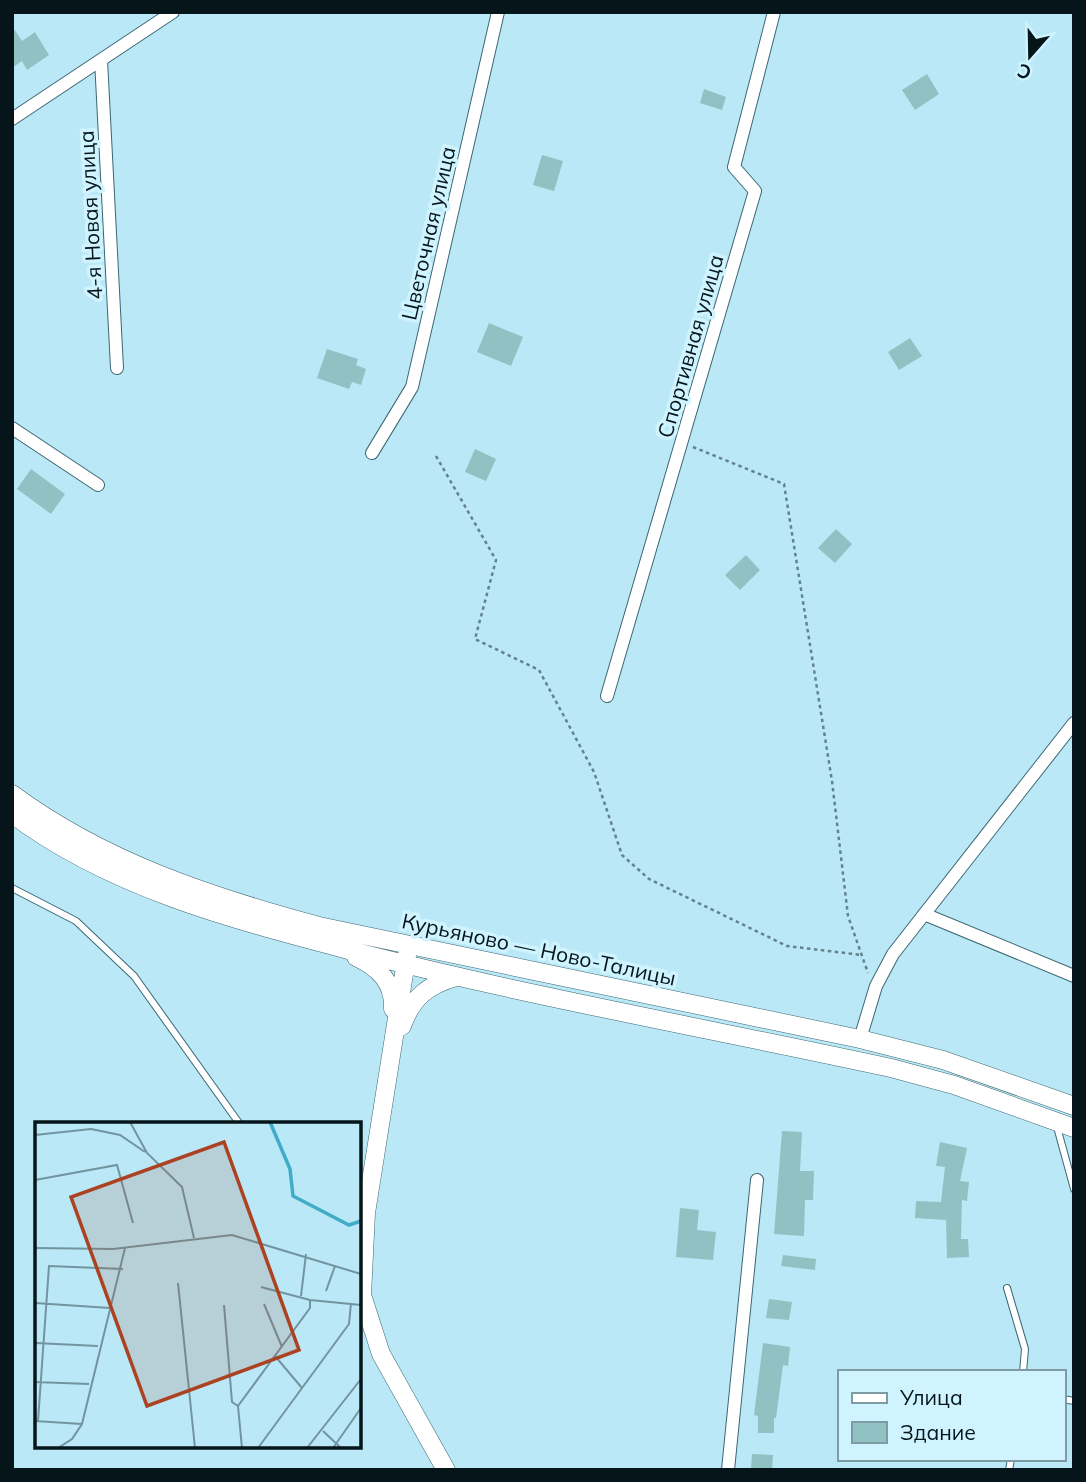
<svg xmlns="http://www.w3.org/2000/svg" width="1086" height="1482" font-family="Mulish,sans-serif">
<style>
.building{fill:#91c2c3}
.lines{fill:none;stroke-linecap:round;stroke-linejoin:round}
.lane-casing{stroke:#3c6773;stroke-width:8}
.street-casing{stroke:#3c6773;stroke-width:14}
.secondary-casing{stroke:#3c6773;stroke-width:19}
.path{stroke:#63838c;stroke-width:2.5;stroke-dasharray:3.5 3.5;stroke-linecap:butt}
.lane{stroke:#fff;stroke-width:6}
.street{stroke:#fff;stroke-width:12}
.secondary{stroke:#fff;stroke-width:18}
.labels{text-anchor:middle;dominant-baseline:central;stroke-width:7;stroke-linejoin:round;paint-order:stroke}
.street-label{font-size:21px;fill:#05151a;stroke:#cff4ff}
.inset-river{fill:none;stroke:#40acc8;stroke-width:3.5}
.inset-road{fill:none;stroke:#72949e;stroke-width:2}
.view{fill:#ab4322;fill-opacity:0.15;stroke:#ab4322;stroke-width:3.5}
.inset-edge{fill:none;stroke:#05151a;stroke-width:3.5}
</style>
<rect width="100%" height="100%" fill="#bae8f6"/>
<path class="building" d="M 12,26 L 22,41 L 35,32 L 49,55 L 27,70 L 22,61 L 12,68 Z
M 927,74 L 939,94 L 915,110 L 902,90 Z
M 704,89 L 726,97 L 722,110 L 700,103 Z
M 542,155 L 563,161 L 554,191 L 533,185 Z
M 489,323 L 523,337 L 511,366 L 477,352 Z
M 910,338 L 922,356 L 899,370 L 888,352 Z
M 327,349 L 358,359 L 356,365 L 366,369 L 361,385 L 352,382 L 349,389 L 317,378 Z
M 475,449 L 496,459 L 486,481 L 465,472 Z
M 31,469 L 65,494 L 51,514 L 17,489 Z
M 836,529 L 852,544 L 835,563 L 818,548 Z
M 746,555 L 760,570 L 740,590 L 725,575 Z
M 782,1131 L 802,1132 L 800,1171 L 814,1171 L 813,1200 L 805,1200 L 804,1236 L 774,1234 Z
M 940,1142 L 967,1148 L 960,1181 L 969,1182 L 967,1201 L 962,1200 L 961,1239 L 968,1239 L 969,1257 L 947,1258 L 946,1220 L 915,1218 L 916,1201 L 941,1202 L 945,1167 L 936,1166 Z
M 680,1208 L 699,1210 L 697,1230 L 716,1232 L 713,1260 L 676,1257 Z
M 783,1255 L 816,1259 L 815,1270 L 781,1266 Z
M 769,1299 L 792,1302 L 789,1320 L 766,1318 Z
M 763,1343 L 790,1347 L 788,1366 L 783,1365 L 776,1418 L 774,1418 L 774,1433 L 758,1433 L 758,1416 L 754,1415 Z
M 752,1454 L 773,1455 L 772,1470 L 751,1470 Z"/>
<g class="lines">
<g class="lane-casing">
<path id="lane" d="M 12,888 L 76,921 L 134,976 L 239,1123
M 1057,1127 L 1074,1189
M 1007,1288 L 1025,1349 L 1023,1372
M 1063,1399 L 1074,1401
M 1009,1470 L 1011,1459"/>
</g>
<g class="street-casing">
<path id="street" d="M 101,60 L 117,368
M 12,119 L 173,12
M 12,428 L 98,485
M 372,453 L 412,387 L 498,12
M 607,696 L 755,191 L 734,167 L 774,12
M 924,914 L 1074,976
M 860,1039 L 876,986 L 893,954 L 1074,723
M 728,1470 L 757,1180"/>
</g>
<g class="secondary-casing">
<path id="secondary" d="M 12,794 C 104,862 211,897 319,926 L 860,1039 L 943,1060 L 1074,1106
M 12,814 C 114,891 243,922 364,954 C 538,998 715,1030 891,1068 L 954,1085 L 1074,1128
M 407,955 L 366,1213 L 362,1295 L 381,1354 L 446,1470
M 356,957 C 379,968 394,982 393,1009
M 402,1026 C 412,998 427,985 456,977"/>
</g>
<path class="path" d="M 693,447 L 784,484 L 832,781 L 848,916 L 868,973
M 436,456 L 496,560 L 475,639 L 539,670 L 594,772 L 622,855 L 649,879 L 787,946 L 862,955"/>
<use href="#lane" class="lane"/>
<use href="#street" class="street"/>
<use href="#secondary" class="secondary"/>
</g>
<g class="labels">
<g class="street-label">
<text transform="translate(90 215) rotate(-93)">4-я Новая улица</text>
<text transform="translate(428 233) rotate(-77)">Цветочная улица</text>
<text transform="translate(690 346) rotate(-74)">Спортивная улица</text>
<text transform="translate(539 949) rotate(12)">Курьяново — Ново-Талицы</text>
</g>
</g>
<g transform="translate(35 1122)">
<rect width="326" height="326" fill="#bae8f6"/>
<path class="inset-river" d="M 235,0 L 255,47 L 258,74 L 314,103 L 326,99"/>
<path class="inset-road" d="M 95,0 L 112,31 L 147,65 L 159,116M 0,13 L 56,7 L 85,13 L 110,30M 0,58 L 82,43 L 98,101M 0,126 L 78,127 L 197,113 L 326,152M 143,161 L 160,326M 226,165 L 275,178M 291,169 L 300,144M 266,174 L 271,132M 275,178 L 326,183M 0,181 L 75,186M 229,182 L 247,225M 189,183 L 197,280 L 203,284M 0,221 L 63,224M 240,234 L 267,266M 0,260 L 54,262M 0,299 L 47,302M 3,299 L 14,144 L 88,147M 288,309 L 306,326M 23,326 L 37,317 L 47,302 L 90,126M 207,326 L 203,284 L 275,186 L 275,178M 223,326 L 314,202 L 316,181M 272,326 L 326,257M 298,326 L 326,286"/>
<path class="view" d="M 189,20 L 264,228 L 112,284 L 36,75 Z"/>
<rect width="326" height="326" class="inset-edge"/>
</g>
<rect width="1086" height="1482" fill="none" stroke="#05151a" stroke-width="28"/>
<rect x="838" y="1370" width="228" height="91" fill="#cff4ff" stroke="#7e9ba3" stroke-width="2"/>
<rect x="852" y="1393" width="35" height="10" fill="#ffffff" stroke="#7e9ba3" stroke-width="2"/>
<text x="900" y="1405" font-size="21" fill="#05151a">Улица</text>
<rect x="852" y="1422" width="35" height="21" fill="#91c2c3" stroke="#7e9ba3" stroke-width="2"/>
<text x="900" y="1440" font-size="21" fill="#05151a">Здание</text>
<g transform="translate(1030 56) rotate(200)" stroke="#cff4ff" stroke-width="5" paint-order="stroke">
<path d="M0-5L12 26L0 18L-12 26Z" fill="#05151a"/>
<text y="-10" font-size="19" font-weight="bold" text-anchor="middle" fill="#05151a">С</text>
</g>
</svg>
